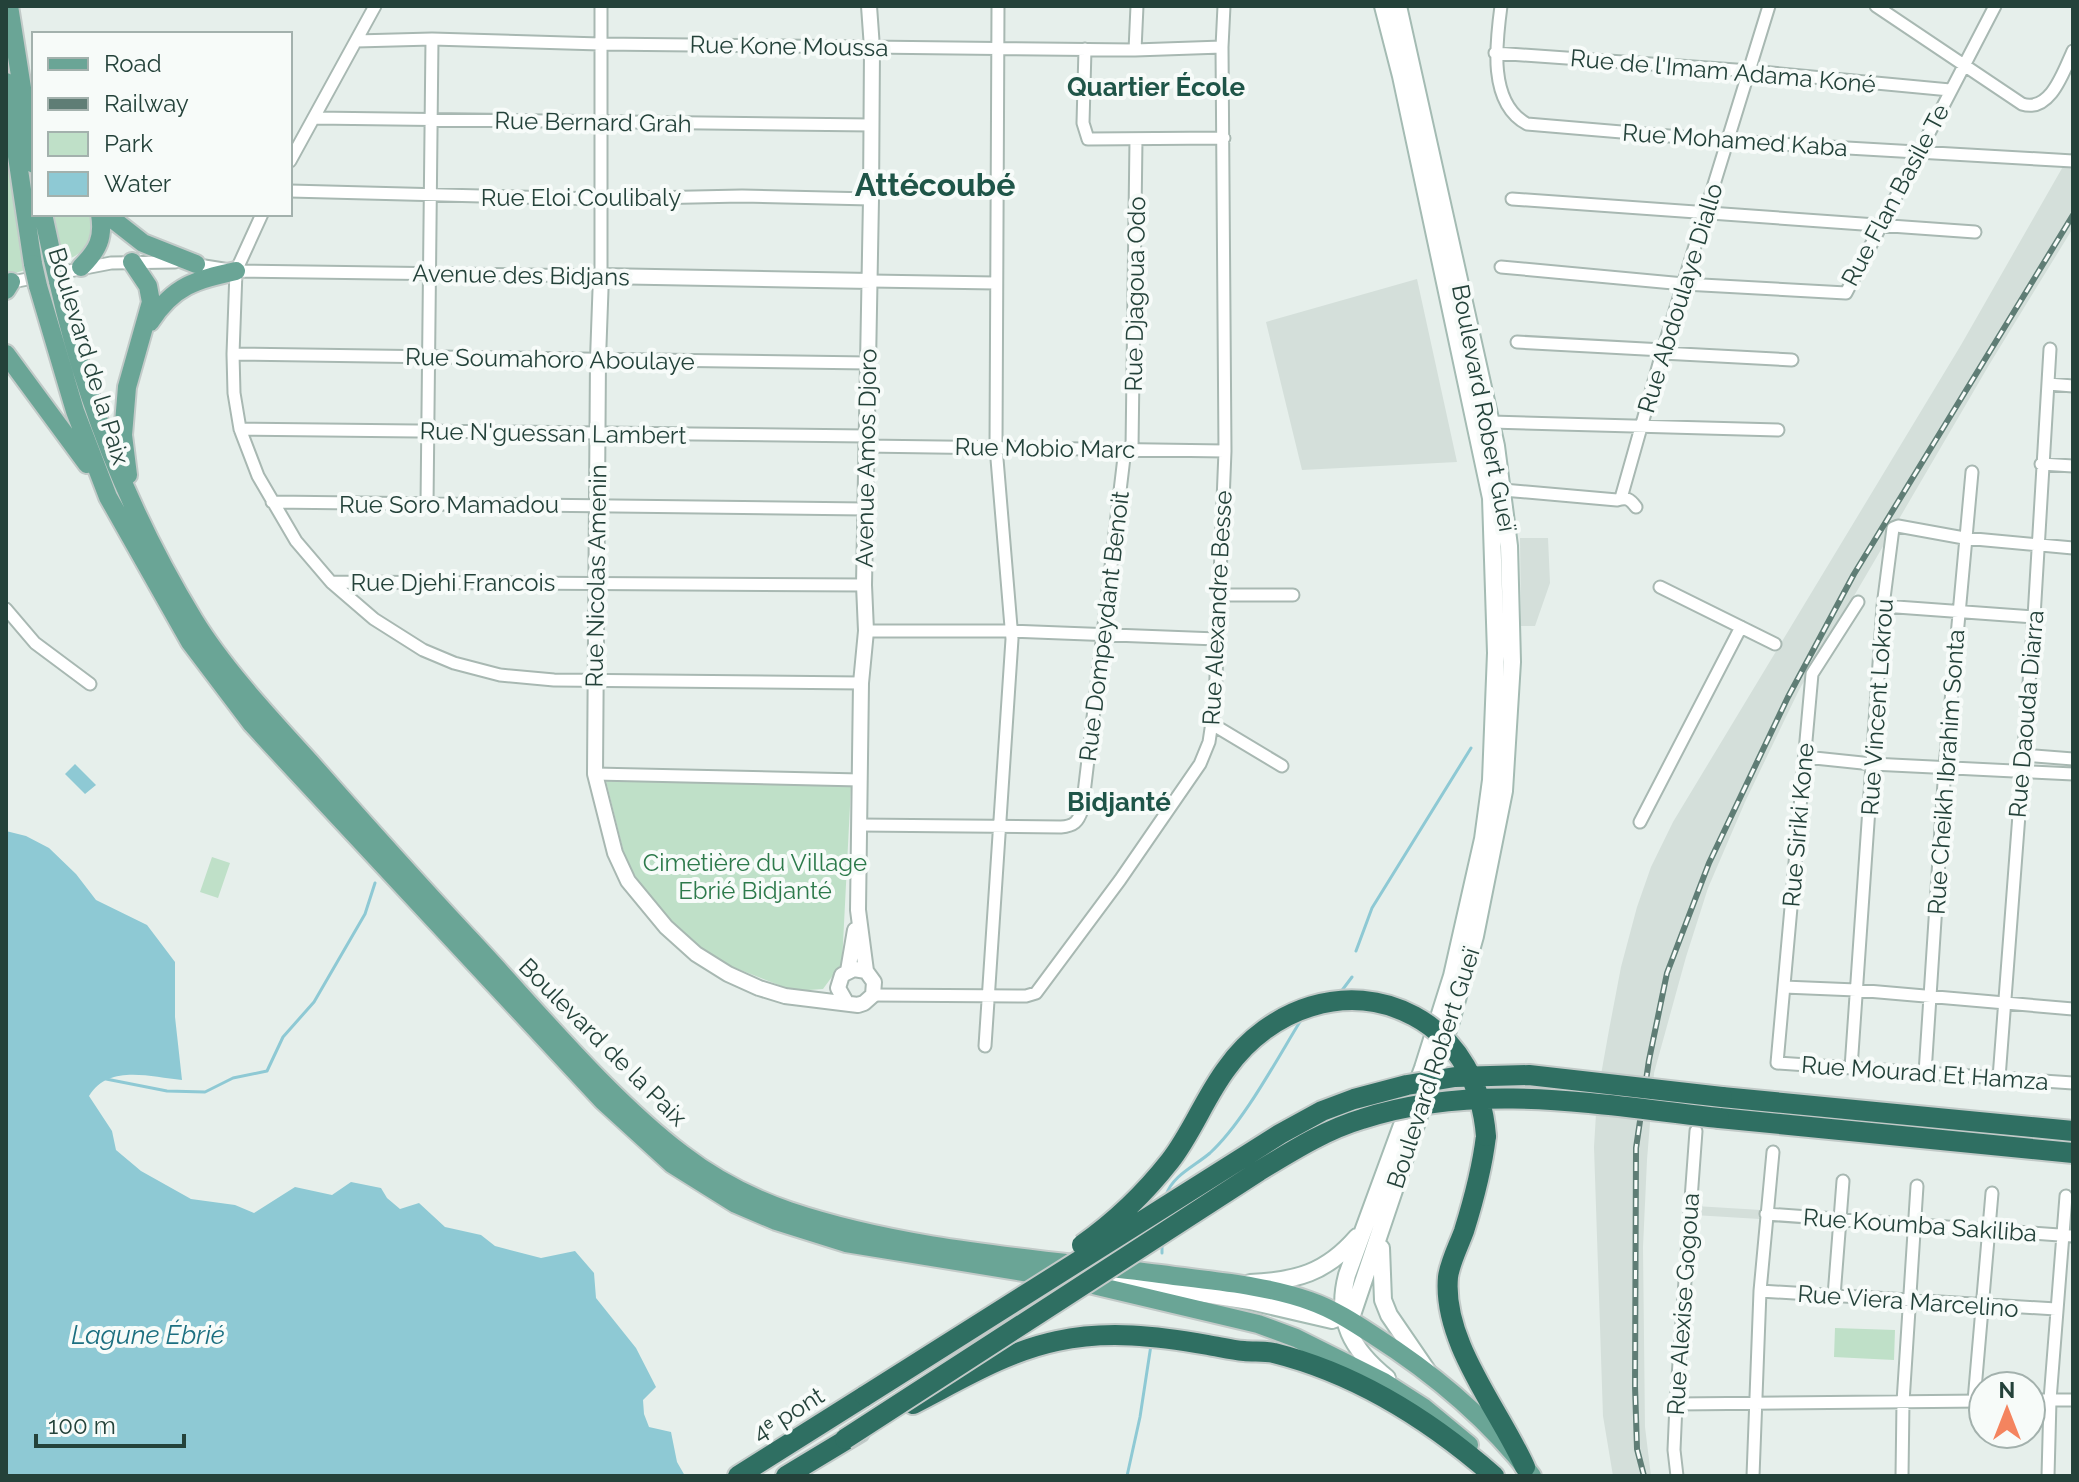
<svg xmlns="http://www.w3.org/2000/svg" width="2079" height="1482" font-family="Raleway,sans-serif">
<style>
.built{fill:#d4dfda}
.green{fill:#bfe0c8}
.water{fill:#8ec9d4}
.lines{fill:none;stroke-linecap:round;stroke-linejoin:round}
.stream{stroke:#8ec9d4;stroke-width:3}
.minor-casing{stroke:#a8b8b2;stroke-width:15}
.tertiary-casing{stroke:#a8b8b2;stroke-width:18}
.secondary-casing{stroke:#a4bbb3;stroke-width:20}
.primary-casing{stroke:#c2cac8;stroke-width:22}
.motorway-casing{stroke:#c2cac8;stroke-width:24}
.minor{stroke:#fff;stroke-width:11}
.tertiary{stroke:#fff;stroke-width:14}
.secondary{stroke:#fff;stroke-width:16}
.primary{stroke:#6aa596;stroke-width:18}
.motorway{stroke:#2f6f62;stroke-width:20}
.rail-casing{stroke:#5f7d75;stroke-width:6}
.rail{stroke:#f7fbf9;stroke-width:3;stroke-dasharray:9;stroke-linecap:butt}
.primary-bridge-casing{stroke:#c2cac8;stroke-width:22;stroke-linecap:butt}
.motorway-bridge-casing{stroke:#c2cac8;stroke-width:24;stroke-linecap:butt}
.primary-bridge{stroke:#6aa596;stroke-width:18}
.motorway-bridge{stroke:#2f6f62;stroke-width:20}
.labels{text-anchor:middle;dominant-baseline:central;stroke-width:8;stroke-linejoin:round;paint-order:stroke}
.street-label{font-size:24px;fill:#24423a;stroke:#f7fbf9}
.park-label{font-size:24px;fill:#2d7a4b;stroke:#f7fbf9}
.neighbourhood-label{font-size:26px;font-weight:bold;fill:#1f5548;stroke:#f7fbf9}
.water-label{font-size:26px;font-style:italic;fill:#1c6f80;stroke:#f7fbf9}
.district-label{font-size:32px;font-weight:bold;fill:#1f5548;stroke:#f7fbf9}
</style>
<rect width="100%" height="100%" fill="#e6efeb"/>
<path class="built" d="M 2073,149 L 2073,228 L 1989,365 L 1799,690 L 1745,802 L 1708,888 L 1686,957 L 1654,1073 L 1647,1160 L 1643,1247 L 1645,1427 L 1651,1476 L 1613,1476 L 1603,1416 L 1594,1147 L 1597,1097 L 1609,1030 L 1621,967 L 1637,907 L 1651,867 L 1673,822 L 1961,345 Z
M 1417,279 L 1457,462 L 1302,470 L 1266,322 Z
M 1520,538 L 1548,538 L 1550,583 L 1535,626 L 1521,626 Z
M 1695,1206 L 1761,1210 L 1760,1219 L 1694,1215 Z"/>
<path class="green" d="M 6,155 L 25,270 L 6,276 Z
M 54,214 L 89,214 C 102,236 84,255 63,261 Z
M 606,781 L 851,786 L 842,963 L 823,989 L 794,991 L 715,960 L 666,924 L 626,861 Z
M 212,857 L 230,863 L 218,898 L 200,892 Z
M 1835,1328 L 1895,1330 L 1894,1360 L 1834,1357 Z"/>
<path class="water" d="M 75,764 L 96,785 L 85,794 L 65,774 Z
M 6,831 L 26,836 L 49,848 L 76,874 L 96,900 L 147,925 L 175,962 L 175,1017 L 182,1080 C 149,1077 109,1064 89,1096 L 112,1131 L 116,1150 L 141,1171 L 191,1199 L 235,1205 L 254,1213 L 295,1187 L 332,1195 L 351,1182 L 381,1188 L 387,1198 L 400,1209 L 419,1203 L 445,1227 L 481,1235 L 495,1246 L 541,1258 L 575,1251 L 594,1273 L 596,1298 L 636,1348 L 656,1387 L 643,1400 L 644,1414 L 649,1427 L 671,1432 L 677,1462 L 685,1476 L 6,1476 Z"/>
<g class="lines">
<path class="stream" d="M 1356,951 L 1372,908 L 1471,748
M 1340,993 L 1352,977
M 106,1079 L 167,1091 L 205,1092 L 233,1078 L 267,1071 L 283,1037 L 314,1002 L 365,914 L 375,883
M 1166,1195 C 1173,1175 1195,1166 1210,1153 C 1243,1123 1277,1059 1301,1020
M 1162,1253 L 1162,1242
M 1127,1476 L 1140,1417 L 1151,1345"/>
<g class="minor-casing">
<path id="minor" d="M 1501,6 C 1496,43 1488,103 1527,124 L 1728,141 L 2073,161
M 1876,6 L 2022,104 C 2050,113 2063,73 2073,51
M 356,41 L 432,39 L 600,44 L 1135,50 L 1222,47
M 1085,49 L 1083,123 L 1088,139 L 1224,138
M 1135,50 L 1137,6
M 1495,53 L 1750,71 L 1950,90
M 314,118 L 871,125
M 290,161 L 375,6
M 290,191 L 599,199 L 742,196 L 871,199
M 1512,199 L 1975,232
M 262,214 L 236,271 L 233,354 L 234,393 L 240,429 L 258,476 L 296,541 L 331,582 L 374,619 L 423,650 L 454,663 L 500,675 L 554,680 L 861,683
M 192,264 L 236,271 L 601,276 L 601,6
M 1501,267 L 1684,284 L 1846,293 L 1995,6
M 871,281 L 995,283
M 7,283 L 111,263 L 175,262
M 1517,342 L 1663,350
M 1662,353 L 1792,360
M 233,354 L 868,363
M 2048,384 L 2073,386
M 1491,422 L 1778,430
M 240,429 L 866,436
M 865,446 L 1225,451
M 1132,449 L 1136,139
M 2041,464 L 2073,466
M 1503,490 L 1617,500 C 1627,497 1630,499 1636,507
M 1621,498 L 1662,353 L 1769,6
M 272,502 L 865,509
M 427,505 L 432,39
M 331,582 L 864,585
M 1660,587 L 1775,644
M 1219,595 L 1293,595
M 1858,602 L 1812,674 L 1777,1063 L 2073,1083
M 1883,606 L 2034,617
M 6,609 L 35,643 L 90,684
M 866,631 L 1012,631 L 1217,639
M 1212,724 L 1282,766
M 2022,755 L 2073,759
M 1805,757 L 1872,764 L 2073,774
M 595,774 L 860,780
M 1640,822 L 1741,627
M 859,825 L 1061,827 C 1074,826 1078,822 1082,810 L 1125,449
M 1784,987 L 1856,990 L 2073,1009
M 873,995 L 1026,996 L 1036,993 L 1120,880 L 1200,764 L 1209,742 L 1215,702 L 1225,451 L 1222,47 L 1224,6
M 985,1046 L 1012,639 L 996,447 L 998,6
M 1851,1068 L 1883,606 L 1893,528 L 1898,526 L 1964,538 L 2073,548
M 1925,1073 L 1945,767 L 1972,472
M 1999,1078 L 2034,617 L 2050,349
M 1766,1214 L 2073,1236
M 1760,1291 L 2056,1309
M 1834,1296 L 1843,1181
M 2031,1400 L 2073,1400
M 1974,1401 L 1992,1193
M 1676,1404 L 1983,1401
M 1677,1476 L 1674,1450 L 1676,1404 L 1696,1131
M 1753,1476 L 1760,1291 L 1773,1152
M 1902,1476 L 1903,1402 L 1917,1186
M 2048,1476 L 2050,1400 L 2066,1196"/>
</g>
<g class="tertiary-casing">
<path id="tertiary" d="M 848,971 L 855,930
M 866,971 L 858,910 L 861,683 L 866,631 L 864,585 L 871,199 L 872,48 L 869,6
M 846,1002 L 838,988 L 842,975 L 854,969 L 866,971 L 874,982 L 873,995 L 864,1003 L 858,1005 L 785,996 L 759,988 L 728,974 L 696,954 L 666,927 L 628,881 L 615,853 L 595,774 L 598,359 L 601,276 L 871,281"/>
</g>
<g class="secondary-casing">
<path id="secondary" d="M 1383,6 L 1401,76 L 1491,498 L 1496,653 L 1491,780 L 1483,839 L 1452,976 L 1423,1068 L 1347,1275 C 1335,1320 1352,1350 1387,1378
M 1381,1248 L 1383,1300 L 1389,1315 L 1428,1372
M 1092,1281 L 1141,1284 L 1250,1301 L 1332,1320 L 1353,1312 L 1451,1021 L 1475,936 L 1504,791 L 1512,662 L 1509,546 L 1496,446 L 1398,6
M 1250,1283 C 1296,1281 1326,1273 1357,1237"/>
</g>
<g class="primary-casing">
<path id="primary" d="M 9,6 L 34,164
M 6,82 L 33,264
M 43,214 L 53,260
M 106,214 L 143,243 L 196,264
M 81,267 C 98,250 104,238 100,214
M 58,281 C 85,401 130,515 194,620 C 224,669 271,719 310,762 C 362,821 414,879 467,936 C 534,1007 605,1095 682,1154 C 713,1178 751,1198 789,1211 C 908,1251 1036,1258 1160,1274 C 1210,1281 1262,1284 1310,1301 C 1333,1309 1353,1322 1373,1335 C 1433,1373 1488,1419 1532,1476
M 38,286 L 75,411 L 108,497 L 190,642 L 252,724 L 301,777 L 603,1101 L 672,1164 L 736,1204 L 776,1221 L 846,1243 L 1072,1280 L 1258,1324 L 1296,1338 L 1384,1382 L 1423,1407 L 1469,1445
M 6,290 L 11,282
M 150,322 C 174,285 196,280 236,271
M 6,354 L 87,464
M 128,475 L 123,435 L 127,387 L 151,302 L 148,286 L 132,262"/>
</g>
<g class="motorway-casing">
<path id="motorway" d="M 1722,1097 L 2073,1131
M 1719,1118 L 2073,1153
M 1486,1136 C 1482,1169 1474,1199 1464,1231 C 1459,1245 1450,1262 1448,1277 C 1442,1342 1499,1409 1525,1467
M 913,1404 C 960,1380 1005,1352 1057,1341 C 1107,1330 1157,1336 1208,1345 C 1220,1347 1232,1350 1244,1351 C 1254,1352 1264,1351 1274,1353 C 1358,1374 1430,1420 1494,1476
M 738,1476 L 865,1396
M 786,1476 L 859,1432"/>
</g>
<use href="#minor" class="minor"/>
<use href="#tertiary" class="tertiary"/>
<use href="#secondary" class="secondary"/>
<use href="#primary" class="primary"/>
<use href="#motorway" class="motorway"/>
<g class="rail-casing">
<path id="rail" d="M 1644,1476 L 1637,1449 L 1635,1386 L 1636,1148 L 1649,1060 L 1667,973 L 1709,863 L 1788,697 L 1854,574 L 2073,215"/>
</g>
<use href="#rail" class="rail"/>
<g class="primary-bridge-casing">
<path id="primary-bridge" d="M 53,260 L 58,281
M 33,264 L 38,286"/>
</g>
<g class="motorway-bridge-casing">
<path id="motorway-bridge" d="M 1082,1245 C 1116,1221 1144,1194 1170,1161 C 1192,1133 1205,1097 1227,1068 C 1269,1009 1347,980 1414,1016 C 1459,1040 1482,1086 1486,1136
M 865,1396 L 1280,1134 L 1322,1111 L 1354,1099 L 1407,1085 L 1455,1077 L 1529,1075 L 1722,1097
M 845,1439 L 1259,1171 C 1292,1151 1325,1130 1362,1119 C 1479,1081 1600,1105 1719,1118"/>
</g>
<use href="#primary-bridge" class="primary-bridge"/>
<use href="#motorway-bridge" class="motorway-bridge"/>
</g>
<g class="labels">
<g class="street-label">
<text transform="translate(789 46) rotate(1)">Rue Kone Moussa</text>
<text transform="translate(1723 71) rotate(5)">Rue de l'Imam Adama Koné</text>
<text transform="translate(593 122) rotate(1)">Rue Bernard Grah</text>
<text transform="translate(1735 140) rotate(4)">Rue Mohamed Kaba</text>
<text transform="translate(1895 195) rotate(-62)">Rue Flan Basile Te</text>
<text x="581" y="197">Rue Eloi Coulibaly</text>
<text transform="translate(521 275) rotate(1)">Avenue des Bidjans</text>
<text transform="translate(1135 294) rotate(-89)">Rue Djagoua Odo</text>
<text transform="translate(1680 298) rotate(-73)">Rue Abdoulaye Diallo</text>
<text transform="translate(89 356) rotate(73)">Boulevard de la Paix</text>
<text transform="translate(550 359) rotate(1)">Rue Soumahoro Aboulaye</text>
<text transform="translate(1484 408) rotate(79)">Boulevard Robert Gueï</text>
<text transform="translate(553 433) rotate(1)">Rue N'guessan Lambert</text>
<text transform="translate(1045 448) rotate(1)">Rue Mobio Marc</text>
<text transform="translate(866 458) rotate(-89)">Avenue Amos Djoro</text>
<text x="449" y="504">Rue Soro Mamadou</text>
<text transform="translate(596 576) rotate(-89)">Rue Nicolas Amenin</text>
<text x="453" y="582">Rue Djehi Francois</text>
<text transform="translate(1217 608) rotate(-87)">Rue Alexandre Besse</text>
<text transform="translate(1104 626) rotate(-83)">Rue Dompeydant Benoit</text>
<text transform="translate(1877 707) rotate(-86)">Rue Vincent Lokrou</text>
<text transform="translate(2026 714) rotate(-85)">Rue Daouda Diarra</text>
<text transform="translate(1946 772) rotate(-86)">Rue Cheikh Ibrahim Sonta</text>
<text transform="translate(1798 825) rotate(-85)">Rue Siriki Kone</text>
<text transform="translate(603 1042) rotate(45)">Boulevard de la Paix</text>
<text transform="translate(1433 1068) rotate(-72)">Boulevard Robert Gueï</text>
<text transform="translate(1925 1073) rotate(4)">Rue Mourad Et Hamza</text>
<text transform="translate(1920 1225) rotate(4)">Rue Koumba Sakiliba</text>
<text transform="translate(1908 1301) rotate(4)">Rue Viera Marcelino</text>
<text transform="translate(1683 1304) rotate(-86)">Rue Alexise Gogoua</text>
<text transform="translate(788 1414) rotate(-32)">4ᵉ pont</text>
</g>
<g class="park-label">
<text x="755" y="862">Cimetière du Village<tspan x="755" dy="28">Ebrié Bidjanté</tspan></text>
</g>
<g class="neighbourhood-label">
<text x="1156" y="87">Quartier École</text>
<text x="1119" y="802">Bidjanté</text>
</g>
<g class="water-label">
<text x="148" y="1335">Lagune Ébrié</text>
</g>
<g class="district-label">
<text x="935" y="184">Attécoubé</text>
</g>
</g>
<rect width="2079" height="1482" fill="none" stroke="#24423a" stroke-width="16"/>
<rect x="32" y="32" width="260" height="184" fill="#f7fbf9" stroke="#a3b1ad" stroke-width="2"/>
<rect x="48" y="58" width="40" height="12" fill="#6aa596" stroke="#a3b1ad" stroke-width="2"/>
<text x="104" y="72" font-size="24" fill="#24423a">Road</text>
<rect x="48" y="98" width="40" height="12" fill="#5f7d75" stroke="#a3b1ad" stroke-width="2"/>
<text x="104" y="112" font-size="24" fill="#24423a">Railway</text>
<rect x="48" y="132" width="40" height="24" fill="#bfe0c8" stroke="#a3b1ad" stroke-width="2"/>
<text x="104" y="152" font-size="24" fill="#24423a">Park</text>
<rect x="48" y="172" width="40" height="24" fill="#8ec9d4" stroke="#a3b1ad" stroke-width="2"/>
<text x="104" y="192" font-size="24" fill="#24423a">Water</text>
<g transform="translate(2007 1410)"><circle r="38" fill="#f7fbf9" stroke="#a3b1ad" stroke-width="2"/>
<path d="M0-6L14 30L0 20L-14 30Z" fill="#f4845f"/>
<text y="-12" font-size="22" font-weight="bold" text-anchor="middle" fill="#24423a">N</text>
</g>
<path d="M36 1434v12h148v-12" fill="none" stroke="#24423a" stroke-width="4"/>
<text x="48" y="1434" font-size="24" fill="#24423a" stroke="#f7fbf9" stroke-width="6" paint-order="stroke">100 m</text>
</svg>
